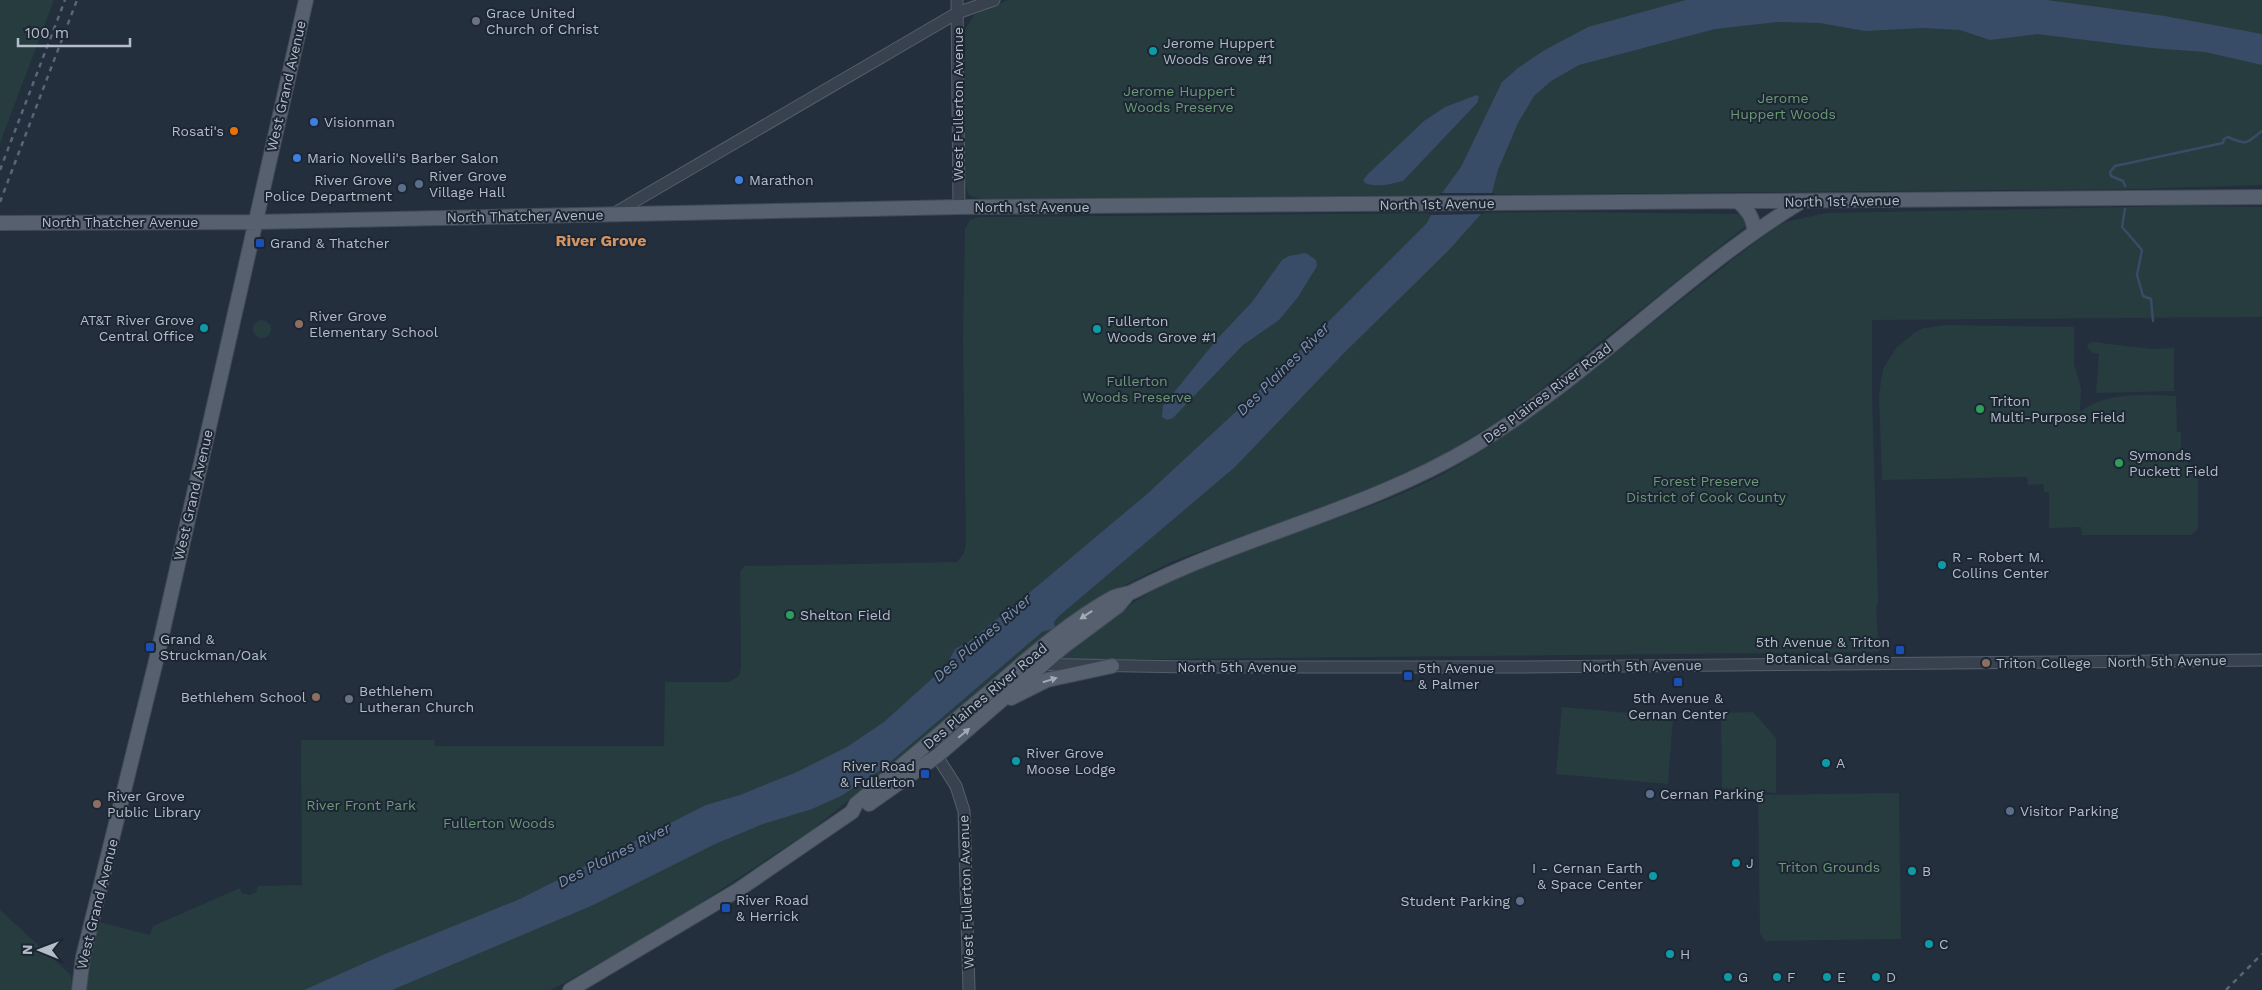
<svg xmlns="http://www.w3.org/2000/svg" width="2262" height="990" font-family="'Work Sans',sans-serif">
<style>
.green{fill:#263c3f}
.water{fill:#394c67}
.pier{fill:#242f3e}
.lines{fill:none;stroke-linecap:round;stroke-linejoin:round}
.stream{stroke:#394c67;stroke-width:2.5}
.minor-casing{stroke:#565f6c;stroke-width:13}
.major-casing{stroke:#414a57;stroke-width:16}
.minor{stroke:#38414e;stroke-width:11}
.major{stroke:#56606e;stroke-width:14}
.rail{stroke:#5a6575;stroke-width:2.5;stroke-dasharray:5 5;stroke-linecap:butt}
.oneway{fill:#a1aab7}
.worship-dot{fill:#6b7280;stroke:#1d2633;stroke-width:2}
.culture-dot{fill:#0f9aa8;stroke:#1d2633;stroke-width:2}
.shop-dot{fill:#3f7fe0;stroke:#1d2633;stroke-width:2}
.food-dot{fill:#e8710a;stroke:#1d2633;stroke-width:2}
.service-dot{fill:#5c6f8a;stroke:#1d2633;stroke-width:2}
.transit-dot{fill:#1a4fb4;stroke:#1d2633;stroke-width:2}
.education-dot{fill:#8d6e63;stroke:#1d2633;stroke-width:2}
.leisure-dot{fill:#2e9e5b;stroke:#1d2633;stroke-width:2}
.labels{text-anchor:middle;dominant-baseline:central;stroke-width:4;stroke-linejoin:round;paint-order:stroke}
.poi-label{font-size:14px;fill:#b4bcc9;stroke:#1d2633;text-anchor:start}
.street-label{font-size:14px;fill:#b4bcc9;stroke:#1d2633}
.park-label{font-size:14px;fill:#6b9a76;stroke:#1d2633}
.water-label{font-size:15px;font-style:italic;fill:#7c92b1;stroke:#1d2633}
.quarter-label{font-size:16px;font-weight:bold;fill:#d59563;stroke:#1d2633}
</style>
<rect width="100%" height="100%" fill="#242f3e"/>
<path class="green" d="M 0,0 L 54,0 L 0,143 Z
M 1008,0 L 2262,0 L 2262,185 L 2133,189 L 981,199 L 969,195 L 965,185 L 965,30 L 974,15 Z
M 2180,206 L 2262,207 L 2262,317 L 1872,320 L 1872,392 L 1878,601 L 1876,609 L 1878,636 L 1882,641 L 1882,647 L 1878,652 L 1058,660 C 1100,625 1139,595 1189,572 C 1275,533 1368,516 1450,470 C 1539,419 1618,349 1699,286 C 1727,265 1755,240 1785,222 L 1826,213 Z
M 1567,212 L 1740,214 L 1743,215 L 1747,225 L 1535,394 L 1492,425 L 1440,456 L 1363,492 L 1171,562 L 1103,596 L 813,829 L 667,925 L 564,983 L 550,990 L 86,990 L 88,968 L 99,922 L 150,935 L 153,926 L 240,888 L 242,893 L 250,895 L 256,892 L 258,886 L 302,885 L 301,740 L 434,740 L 435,746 L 664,746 L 665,682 L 729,682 L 739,676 L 741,667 L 740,572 L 744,566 L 957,562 L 964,553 L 966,543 L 963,341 L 965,229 L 970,220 L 979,217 Z
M253 329a9 9 0 1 1 18 0a9 9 0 1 1-18 0Z
M 1946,325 L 2074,327 L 2074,364 L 2081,388 L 2080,412 C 2106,391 2145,395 2176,396 L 2177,432 L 2181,432 L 2181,459 L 2188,459 L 2188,470 L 2198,470 L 2198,529 L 2191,535 L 2082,535 L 2081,527 L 2049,528 L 2049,492 L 2044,492 L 2043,484 L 2028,485 L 2027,477 L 1882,480 L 1879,395 L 1883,369 L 1896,348 L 1914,333 L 1924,328 Z
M 2093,342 L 2152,349 L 2174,348 L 2174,391 L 2096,393 L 2099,354 L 2091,352 L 2087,347 L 2088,344 Z
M 1562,707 L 1673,717 L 1668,784 L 1556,774 Z
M 1753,712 L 1776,738 L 1776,793 L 1722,788 L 1721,713 Z
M 1899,793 L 1901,939 L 1765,941 L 1760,933 L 1758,795 Z
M 0,910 L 71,975 L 72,990 L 0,990 Z"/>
<path class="water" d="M 1686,0 L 2047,0 L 2165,16 L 2262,34 L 2262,65 L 2205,52 L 2151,48 L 2037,34 L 1990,40 L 1960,30 L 1922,28 L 1865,31 L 1820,23 L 1777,22 L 1715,29 L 1579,65 L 1551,81 L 1534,96 L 1518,123 L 1498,170 L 1492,193 L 1481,214 L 1448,251 L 1344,353 L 1235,467 L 1059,616 L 1054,622 L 1055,628 L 1042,632 L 882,769 L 841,796 L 812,809 L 763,824 L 715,844 L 591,906 L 392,990 L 304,990 L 385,954 L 520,899 L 706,805 L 740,795 L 797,772 L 847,747 L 884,722 L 947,665 L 955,649 L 968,642 L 1010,609 L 1147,494 L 1269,381 L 1427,223 L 1442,193 L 1461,167 L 1502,82 L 1518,68 L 1543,51 L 1588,27 Z
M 1477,95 L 1479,97 L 1477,103 L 1403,181 C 1391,184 1376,188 1365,183 L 1363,180 L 1368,174 L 1424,121 L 1445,107 Z
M 1306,253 L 1316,260 L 1317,266 L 1298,297 L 1279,320 L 1243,345 L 1173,418 L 1167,420 L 1162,417 L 1163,406 L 1218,338 L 1252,302 L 1282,260 L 1289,256 Z"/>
<path class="pier" d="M 1440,193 L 1495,193 L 1484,214 L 1429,215 Z"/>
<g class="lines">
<path class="stream" d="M 2125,186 L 2123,181 L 2111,176 L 2110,172 L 2115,166 L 2223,143 L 2224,139 L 2228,137 C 2248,146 2246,143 2262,131
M 2125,209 L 2122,227 L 2142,250 L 2137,275 L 2143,296 L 2151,299 L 2153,321"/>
<g class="minor-casing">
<path id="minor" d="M 957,0 L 959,207
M 613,214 L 957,13 L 994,0
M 1022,664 L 1190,667 L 1516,667 L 2262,660
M 933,750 L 956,786 L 964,811 L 969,990"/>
</g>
<g class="major-casing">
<path id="major" d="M 1739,202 C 1748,211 1754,218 1754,232
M 0,223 L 256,222 L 959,207 L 2262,197
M 1011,698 L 1047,680 L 1112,666
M 869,804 L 937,756 L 1063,647 L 1118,606 L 1128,594
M 79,990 L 83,957 L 156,661 L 306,0
M 570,990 L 738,890 L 852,812 L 856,804 C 903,765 949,726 995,687 C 1032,655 1069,622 1112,598 C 1119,594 1127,595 1134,591 C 1244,535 1366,510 1472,447 C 1589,377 1683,274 1799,203"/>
</g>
<use href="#minor" class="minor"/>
<use href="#major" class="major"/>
<path class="rail" d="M 0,170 L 65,0
M 0,202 L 77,0
M 2226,990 L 2262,954"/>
</g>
<defs><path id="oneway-solid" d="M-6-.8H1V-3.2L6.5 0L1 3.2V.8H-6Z" transform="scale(1.25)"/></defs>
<g class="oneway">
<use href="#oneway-solid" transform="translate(1086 615) rotate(146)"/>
<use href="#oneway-solid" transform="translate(1050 680) rotate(-17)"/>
<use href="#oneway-solid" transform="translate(964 733) rotate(-40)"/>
</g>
<g class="worship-dot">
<circle cx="476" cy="21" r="5"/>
<circle cx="349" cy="699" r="5"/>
</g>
<g class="culture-dot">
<circle cx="1153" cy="51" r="5"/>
<circle cx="204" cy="328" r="5"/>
<circle cx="1097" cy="329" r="5"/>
<circle cx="1942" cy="565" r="5"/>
<circle cx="1016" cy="761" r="5"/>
<circle cx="1826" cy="763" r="5"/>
<circle cx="1736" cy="863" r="5"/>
<circle cx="1912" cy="871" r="5"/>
<circle cx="1653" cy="876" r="5"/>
<circle cx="1929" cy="944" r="5"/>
<circle cx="1670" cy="954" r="5"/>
<circle cx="1728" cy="977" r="5"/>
<circle cx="1777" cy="977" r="5"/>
<circle cx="1827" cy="977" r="5"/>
<circle cx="1876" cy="977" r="5"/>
</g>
<g class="shop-dot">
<circle cx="314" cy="122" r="5"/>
<circle cx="297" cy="158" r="5"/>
<circle cx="739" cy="180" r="5"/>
</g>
<circle class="food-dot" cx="234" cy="131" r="5"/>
<g class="service-dot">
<circle cx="419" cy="184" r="5"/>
<circle cx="402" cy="188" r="5"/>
<circle cx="1650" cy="794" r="5"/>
<circle cx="2010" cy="811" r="5"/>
<circle cx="1520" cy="901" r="5"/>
</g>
<g class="transit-dot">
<rect x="255" y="238" width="10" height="10" rx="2.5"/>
<rect x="145" y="642" width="10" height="10" rx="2.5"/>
<rect x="1895" y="645" width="10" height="10" rx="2.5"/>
<rect x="1403" y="671" width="10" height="10" rx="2.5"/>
<rect x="1673" y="677" width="10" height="10" rx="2.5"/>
<rect x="920" y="769" width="10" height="10" rx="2.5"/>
<rect x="721" y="903" width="10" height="10" rx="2.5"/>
</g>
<g class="education-dot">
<circle cx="299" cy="324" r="5"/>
<circle cx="1986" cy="663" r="5"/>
<circle cx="316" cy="697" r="5"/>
<circle cx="97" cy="804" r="5"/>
</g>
<g class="leisure-dot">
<circle cx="1980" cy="409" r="5"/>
<circle cx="2119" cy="463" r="5"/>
<circle cx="790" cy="615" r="5"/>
</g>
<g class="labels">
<g class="poi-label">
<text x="486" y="13">Grace United<tspan x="486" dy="16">Church of Christ</tspan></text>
<text x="1163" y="43">Jerome Huppert<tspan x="1163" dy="16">Woods Grove #1</tspan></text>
<text x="324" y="122">Visionman</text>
<text x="224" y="131" text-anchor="end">Rosati's</text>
<text x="307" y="158">Mario Novelli's Barber Salon</text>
<text x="429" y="176">River Grove<tspan x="429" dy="16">Village Hall</tspan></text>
<text x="392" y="180" text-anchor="end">River Grove<tspan x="392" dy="16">Police Department</tspan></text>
<text x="749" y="180">Marathon</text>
<text x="270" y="243">Grand &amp; Thatcher</text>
<text x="309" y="316">River Grove<tspan x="309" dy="16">Elementary School</tspan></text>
<text x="194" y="320" text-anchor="end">AT&amp;T River Grove<tspan x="194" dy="16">Central Office</tspan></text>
<text x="1107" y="321">Fullerton<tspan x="1107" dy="16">Woods Grove #1</tspan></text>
<text x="1990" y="401">Triton<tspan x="1990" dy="16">Multi-Purpose Field</tspan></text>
<text x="2129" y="455">Symonds<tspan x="2129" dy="16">Puckett Field</tspan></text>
<text x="1952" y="557">R - Robert M.<tspan x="1952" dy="16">Collins Center</tspan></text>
<text x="800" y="615">Shelton Field</text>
<text x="160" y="639">Grand &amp;<tspan x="160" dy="16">Struckman/Oak</tspan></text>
<text x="1890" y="642" text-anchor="end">5th Avenue &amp; Triton<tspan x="1890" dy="16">Botanical Gardens</tspan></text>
<text x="1996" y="663">Triton College</text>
<text x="1418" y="668">5th Avenue<tspan x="1418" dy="16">&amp; Palmer</tspan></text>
<text x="359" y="691">Bethlehem<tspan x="359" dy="16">Lutheran Church</tspan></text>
<text x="306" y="697" text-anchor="end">Bethlehem School</text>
<text x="1678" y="698" text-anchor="middle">5th Avenue &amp;<tspan x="1678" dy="16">Cernan Center</tspan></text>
<text x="1026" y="753">River Grove<tspan x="1026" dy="16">Moose Lodge</tspan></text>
<text x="1836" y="763">A</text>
<text x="915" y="766" text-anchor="end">River Road<tspan x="915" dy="16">&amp; Fullerton</tspan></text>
<text x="1660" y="794">Cernan Parking</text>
<text x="107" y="796">River Grove<tspan x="107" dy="16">Public Library</tspan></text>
<text x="2020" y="811">Visitor Parking</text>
<text x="1746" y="863">J</text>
<text x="1643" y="868" text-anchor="end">I - Cernan Earth<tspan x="1643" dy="16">&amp; Space Center</tspan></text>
<text x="1922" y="871">B</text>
<text x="736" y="900">River Road<tspan x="736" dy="16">&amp; Herrick</tspan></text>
<text x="1510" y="901" text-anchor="end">Student Parking</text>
<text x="1939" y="944">C</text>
<text x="1680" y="954">H</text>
<text x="1738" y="977">G</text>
<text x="1787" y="977">F</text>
<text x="1837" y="977">E</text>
<text x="1886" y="977">D</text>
</g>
<g class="street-label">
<text transform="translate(286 86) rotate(-77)">West Grand Avenue</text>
<text transform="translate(958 104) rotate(-90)">West Fullerton Avenue</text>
<text transform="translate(1842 201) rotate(-1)">North 1st Avenue</text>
<text transform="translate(1437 204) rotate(-1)">North 1st Avenue</text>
<text x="1032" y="207">North 1st Avenue</text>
<text transform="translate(525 216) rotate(-1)">North Thatcher Avenue</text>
<text x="120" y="222">North Thatcher Avenue</text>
<text transform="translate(1547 393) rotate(-37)">Des Plaines River Road</text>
<text transform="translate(193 495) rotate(-77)">West Grand Avenue</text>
<text transform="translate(2167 661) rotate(-1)">North 5th Avenue</text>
<text transform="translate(1642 666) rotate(-1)">North 5th Avenue</text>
<text x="1237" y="667">North 5th Avenue</text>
<text transform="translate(985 696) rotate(-40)">Des Plaines River Road</text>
<text transform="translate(966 892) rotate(-92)">West Fullerton Avenue</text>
<text transform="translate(97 904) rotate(-76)">West Grand Avenue</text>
</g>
<g class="park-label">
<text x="1179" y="91">Jerome Huppert<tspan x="1179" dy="16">Woods Preserve</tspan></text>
<text x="1783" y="98">Jerome<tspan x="1783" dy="16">Huppert Woods</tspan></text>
<text x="1137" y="381">Fullerton<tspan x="1137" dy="16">Woods Preserve</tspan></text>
<text x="1706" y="481">Forest Preserve<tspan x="1706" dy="16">District of Cook County</tspan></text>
<text x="361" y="805">River Front Park</text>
<text x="499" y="823">Fullerton Woods</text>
<text x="1829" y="867">Triton Grounds</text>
</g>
<g class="water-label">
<text transform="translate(1283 369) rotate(-45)">Des Plaines River</text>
<text transform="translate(982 638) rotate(-41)">Des Plaines River</text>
<text transform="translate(614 855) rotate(-27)">Des Plaines River</text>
</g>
<g class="quarter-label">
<text x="601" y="240">River Grove</text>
</g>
</g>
<g transform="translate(40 950) rotate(271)" stroke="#1d2633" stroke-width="4" paint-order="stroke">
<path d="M0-4L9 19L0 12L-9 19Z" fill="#b4bcc9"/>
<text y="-8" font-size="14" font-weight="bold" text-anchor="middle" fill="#b4bcc9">N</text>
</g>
<path d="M18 38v8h112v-8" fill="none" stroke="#b4bcc9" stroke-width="2.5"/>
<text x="25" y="38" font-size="15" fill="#b4bcc9" stroke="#1d2633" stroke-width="4" paint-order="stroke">100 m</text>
</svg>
